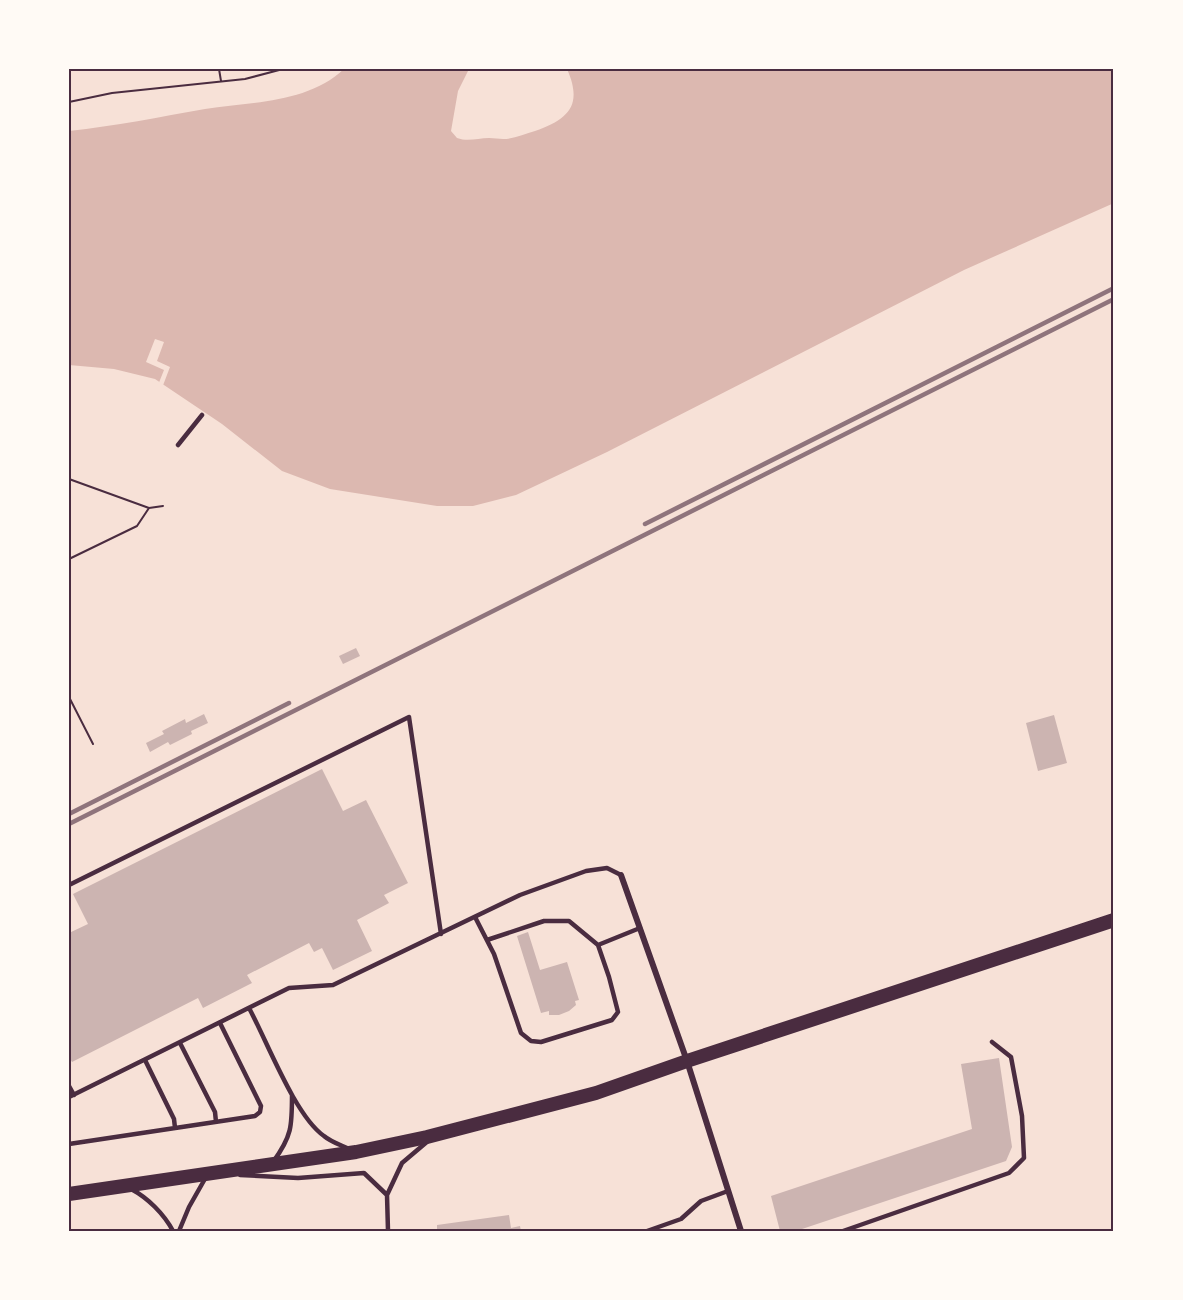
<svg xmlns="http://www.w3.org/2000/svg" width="1183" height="1300" font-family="Signika,sans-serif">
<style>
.water{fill:#dcb8b0}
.pier{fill:#f7e1d7}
.building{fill:#ccb4b1}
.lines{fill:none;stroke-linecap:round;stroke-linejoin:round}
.path{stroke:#4a2c40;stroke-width:2}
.service{stroke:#4a2c40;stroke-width:4.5}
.minor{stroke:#4a2c40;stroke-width:6}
.primary{stroke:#4a2c40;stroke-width:14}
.rail{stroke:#8f747c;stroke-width:4.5}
.neatline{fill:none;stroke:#4a2c40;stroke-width:2}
</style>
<rect width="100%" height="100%" fill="#f7e1d7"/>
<path class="water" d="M 344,69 L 469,69 L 458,91 L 451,131 L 457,138 C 468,142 478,138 489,138 C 494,138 499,139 503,139 C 514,139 525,134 535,131 C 569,119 583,105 567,69 L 1114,69 L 1114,203 L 964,270 L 607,452 L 516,495 L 473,506 L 437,506 L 330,489 L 282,471 L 222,424 L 155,379 L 114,369 L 69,365 L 69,131 C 115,126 160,117 205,109 C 252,102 308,103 344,69 Z"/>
<path class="pier" d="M 155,339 L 164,342 L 157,361 L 170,367 L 162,388 L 158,385 L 164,370 L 146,362 Z"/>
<path class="building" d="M 356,648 L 360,656 L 343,664 L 339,656 Z
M 204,714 L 208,723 L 191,731 L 192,734 L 170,745 L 168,742 L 150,752 L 146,743 L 164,734 L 162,731 L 185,719 L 186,723 Z
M 1054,715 L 1067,763 L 1038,771 L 1026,723 Z
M 322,769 L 343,811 L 366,800 L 408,883 L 384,895 L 389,903 L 357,920 L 372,951 L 333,970 L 322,948 L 314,952 L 309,943 L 247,975 L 252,983 L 203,1008 L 198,998 L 72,1062 L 69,1057 L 69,933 L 88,924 L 73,894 Z
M 528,932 L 540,970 L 567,962 L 579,1000 L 575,1001 L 576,1005 L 569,1011 L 559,1015 L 549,1015 L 549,1011 L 541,1013 L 517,936 Z
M 999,1058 L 1012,1147 L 1006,1161 L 796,1231 L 780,1231 L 771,1196 L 972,1129 L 961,1064 Z
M 509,1215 L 511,1228 L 520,1226 L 521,1231 L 437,1231 L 437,1225 Z"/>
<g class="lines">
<path class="path" d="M 219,69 L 221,81
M 69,102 L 112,93 L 245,79 L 283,69
M 69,479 L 149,508
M 69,559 L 137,526 L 149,508 L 163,506
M 69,697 L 93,744"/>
<path class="service" d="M 178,445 L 202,415
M 69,885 L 409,717 L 441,934
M 475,917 L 494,954 L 521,1033 L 531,1041 L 541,1042 L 612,1020 L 618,1012 L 609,977 L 598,945 L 569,921 L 544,921 L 487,940
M 598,945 L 640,928
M 249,1008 C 267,1041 295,1116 324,1136 C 331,1142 341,1145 349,1149
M 180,1043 L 215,1112 L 216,1122
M 145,1060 L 174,1119 L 175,1128
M 69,1086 L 74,1095
M 69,1097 L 289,988 L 333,985 L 520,895 L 586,871 L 607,868 L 621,875
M 69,1144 L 255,1116 L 260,1112 L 261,1106 L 220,1023
M 273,1162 C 292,1136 292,1126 292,1095
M 240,1175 L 298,1178 L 364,1173 L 387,1195
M 131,1189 C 148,1198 164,1214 173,1231
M 179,1231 L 189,1207 L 206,1177
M 388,1231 L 387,1195 L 402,1163 L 428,1141
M 647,1231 L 681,1219 L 701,1201 L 728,1191
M 843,1231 L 1009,1173 L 1024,1158 L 1022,1116 L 1011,1057 L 992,1042"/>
<path class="minor" d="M 621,875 L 687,1061 L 741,1231"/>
<path class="primary" d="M 69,1194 L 356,1152 L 427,1137 L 596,1093 L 687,1061 L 1114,920"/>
<path class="rail" d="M 645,524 L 1114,288
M 69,814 L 289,703
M 69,824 L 1114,299"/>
</g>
<rect width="1183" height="1300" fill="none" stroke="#fffaf5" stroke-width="141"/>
<rect x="70" y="70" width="1042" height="1160" class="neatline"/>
</svg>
